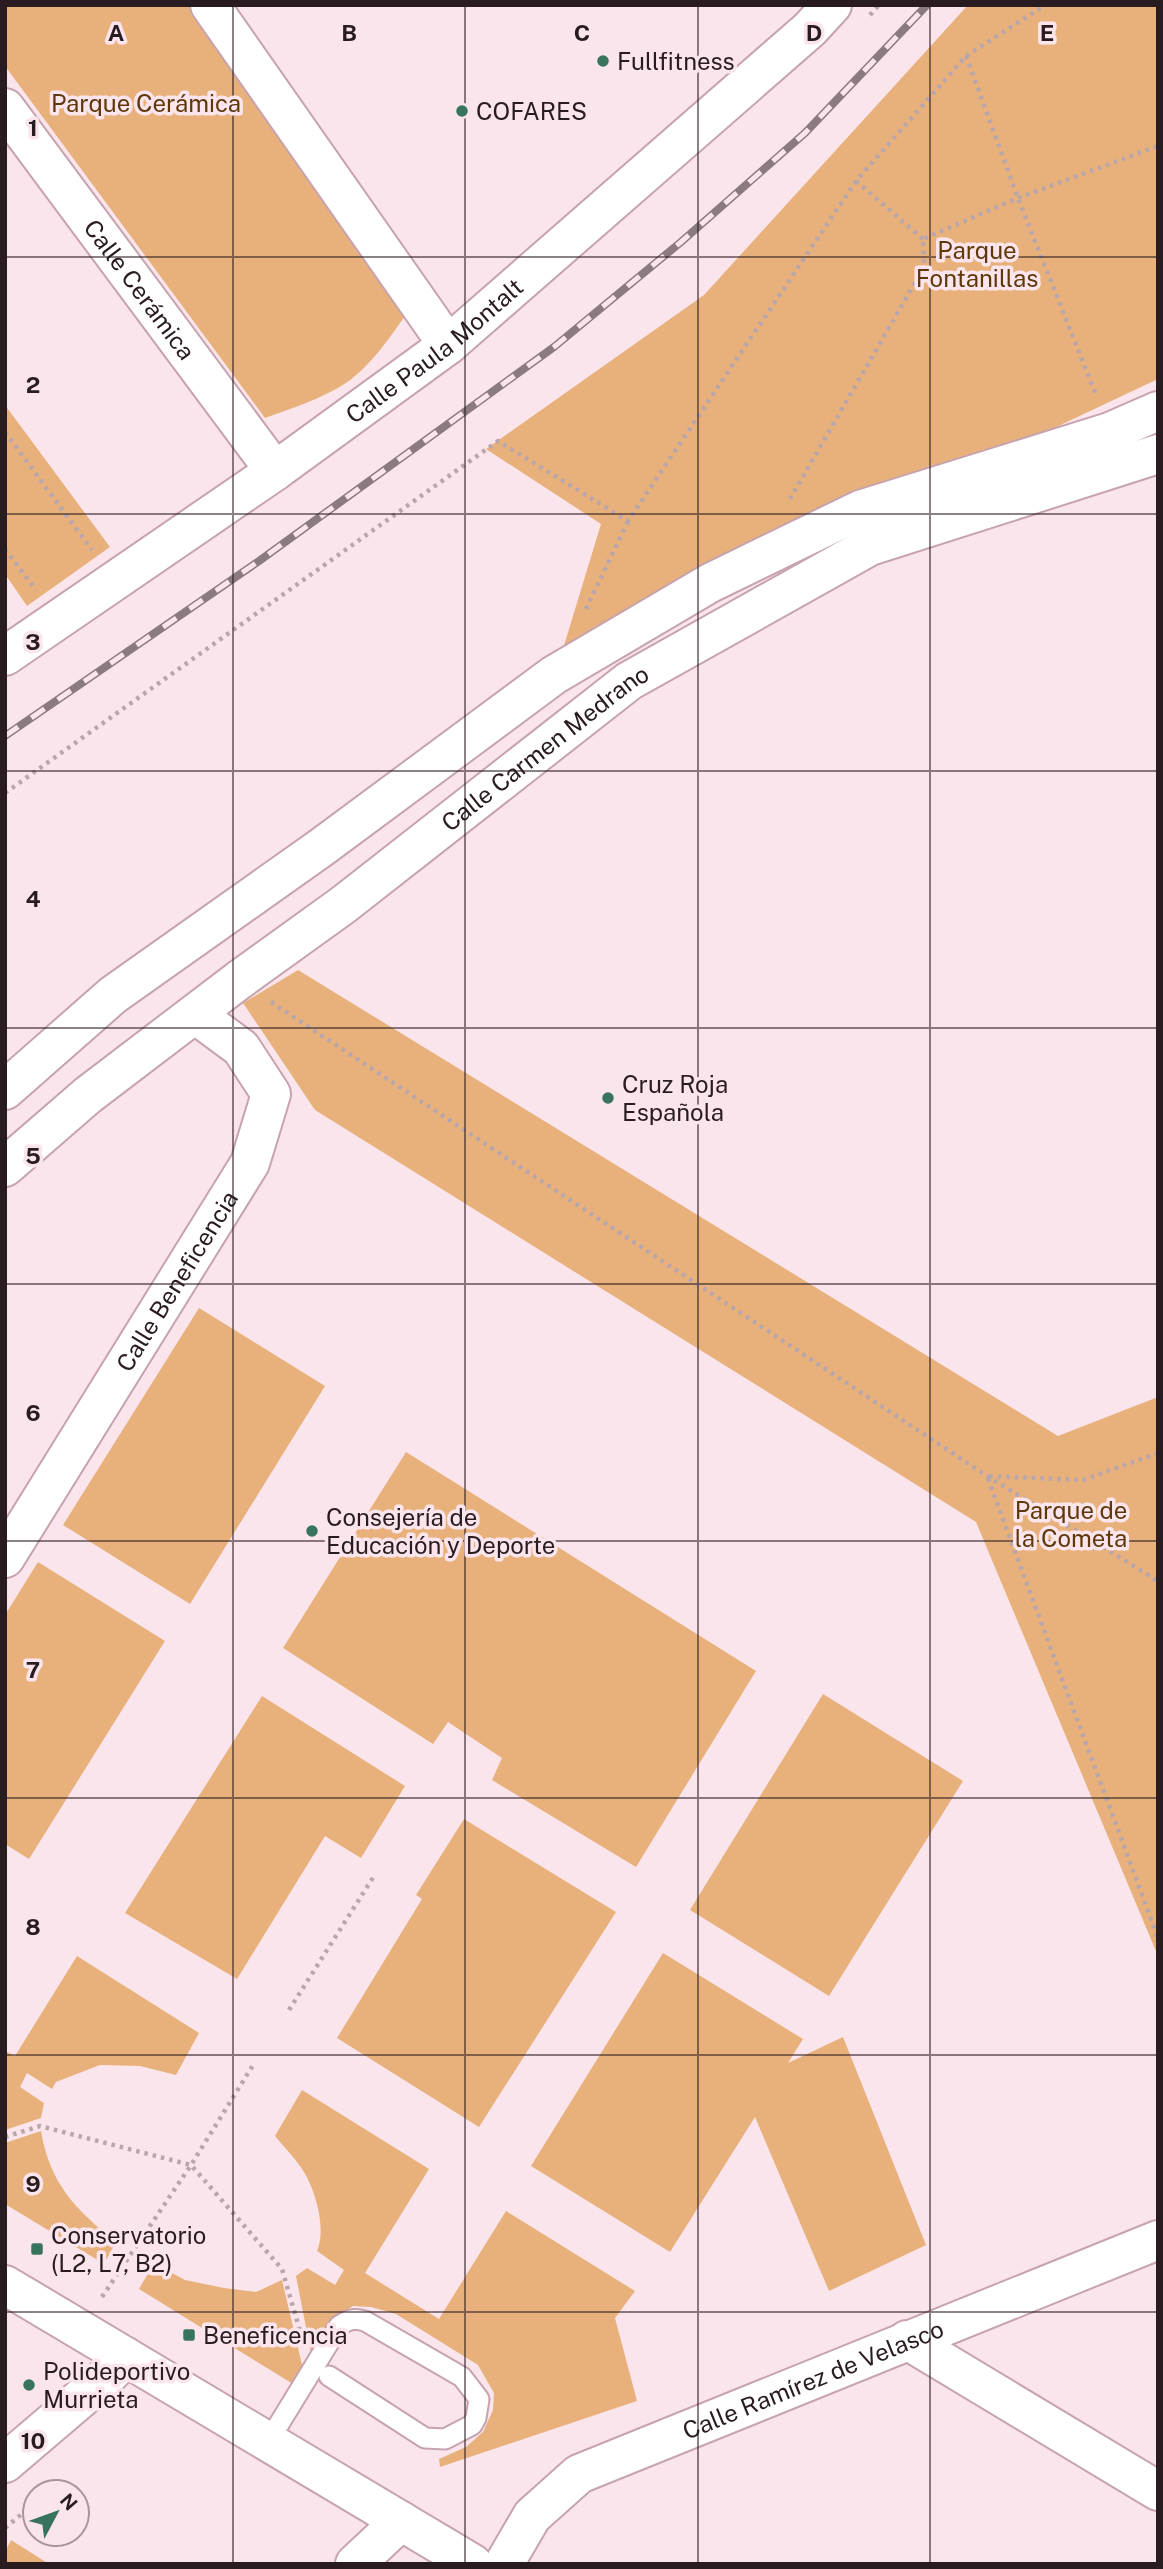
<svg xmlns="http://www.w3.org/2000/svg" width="1163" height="2569" font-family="'Public Sans',sans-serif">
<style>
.green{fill:#e8b17b}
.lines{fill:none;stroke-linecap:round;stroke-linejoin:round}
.lane-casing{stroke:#c6a3ae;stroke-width:23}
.street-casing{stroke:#c6a3ae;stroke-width:42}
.primary-casing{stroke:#c6a3ae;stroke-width:42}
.path{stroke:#b9a6ac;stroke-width:4.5;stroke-dasharray:3.5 5;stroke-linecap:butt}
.lane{stroke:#fff;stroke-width:19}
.street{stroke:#fff;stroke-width:38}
.primary{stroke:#fff;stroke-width:38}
.rail-casing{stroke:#8b7a7f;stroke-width:8}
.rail{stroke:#fbe5ec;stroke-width:5;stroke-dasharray:16;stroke-linecap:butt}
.grid{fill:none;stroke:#291c20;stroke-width:2;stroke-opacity:0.55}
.poi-dot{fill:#38735d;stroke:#fbe5ec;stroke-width:2.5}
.labels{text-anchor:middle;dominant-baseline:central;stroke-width:7;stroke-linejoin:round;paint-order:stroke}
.poi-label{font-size:24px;fill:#291c20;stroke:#fbe5ec;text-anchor:start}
.park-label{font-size:24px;fill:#5f380a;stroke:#fbe5ec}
.street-label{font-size:24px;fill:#291c20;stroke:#fbe5ec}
.grid-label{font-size:23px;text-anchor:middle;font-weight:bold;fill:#291c20;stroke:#fbe5ec;stroke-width:7;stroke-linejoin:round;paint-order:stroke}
</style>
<rect width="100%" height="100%" fill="#fbe5ec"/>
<path class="green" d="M 5,5 L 189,5 L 407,313 C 390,337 371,366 346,383 C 321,399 293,408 265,418 L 5,66 Z
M 968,5 L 1158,5 L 1158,379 L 863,518 L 555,675 L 601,524 L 486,449 L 704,295 Z
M 5,405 L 110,547 L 27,606 L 5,574 Z
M 298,970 L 1058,1436 L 1158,1397 L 1158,1956 L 976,1522 L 315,1110 L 243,1003 Z
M 199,1308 L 325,1386 L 190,1604 L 63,1525 Z
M 406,1452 L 756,1671 L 636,1867 L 492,1780 L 502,1758 L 448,1722 L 433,1744 L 283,1648 Z
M 38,1562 L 165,1641 L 29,1859 L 5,1844 L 5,1615 Z
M 823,1694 L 963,1781 L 829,1996 L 690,1910 Z
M 262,1696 L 405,1786 L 361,1858 L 325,1836 L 237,1979 L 125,1913 Z
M 464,1819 L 616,1912 L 479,2127 L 337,2038 L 422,1899 L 416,1895 Z
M 663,1953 L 803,2039 L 788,2063 L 843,2037 L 926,2245 L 829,2291 L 755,2117 L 670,2252 L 531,2166 Z
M 77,1956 L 199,2033 L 176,2075 L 140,2066 L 100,2065 L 56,2082 L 52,2089 L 27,2073 L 20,2087 L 44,2103 L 41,2118 L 5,2130 L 5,2051 L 15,2056 Z
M 302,2090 L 429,2169 L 365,2273 L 439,2319 L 506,2211 L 635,2291 L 615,2318 L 637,2401 L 440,2467 L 439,2459 L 466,2447 L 483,2432 L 493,2410 L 494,2393 L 478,2365 L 396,2314 L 371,2307 L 353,2306 L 337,2316 L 312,2358 L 296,2276 L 307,2268 L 335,2285 L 344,2270 L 317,2251 C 327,2229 315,2186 300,2166 C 293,2156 283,2146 275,2136 Z
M 41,2131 C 50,2184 76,2210 116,2242 L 104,2264 L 5,2204 L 5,2143 Z
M 154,2263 L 185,2280 L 224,2288 L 256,2292 L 282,2280 L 303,2369 L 293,2384 L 139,2289 Z
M 11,2540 L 49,2564 L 5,2564 L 5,2552 Z"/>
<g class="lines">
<g class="lane-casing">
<path id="lane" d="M 268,2442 L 339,2326 C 349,2319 354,2318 365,2321 L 462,2377 L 479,2399 L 476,2418 L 472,2425 L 445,2439 L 425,2438 L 329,2376"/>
</g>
<g class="street-casing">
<g id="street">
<path d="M 210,5 L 448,345"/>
<path id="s1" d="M 5,108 L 275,471"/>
<path id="s2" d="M 5,656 L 275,471 L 448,345 L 810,29 L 832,5"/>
<path id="s3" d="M 5,1558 L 250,1163 L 271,1094 L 241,1048 L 195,1014"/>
<path d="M 907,2340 L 1158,2491"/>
<path d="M 5,2463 L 107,2376 L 126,2357"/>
<path d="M 355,2564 L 401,2521"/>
<path id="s4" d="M 504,2564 L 532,2516 L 579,2474 L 1158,2240"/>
</g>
</g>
<g class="primary-casing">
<g id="primary">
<path d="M 5,1090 L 113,995 L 322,847 L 554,675 L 710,583 L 860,510 L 1110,432 L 1158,411"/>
<path id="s5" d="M 5,1167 L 88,1095 L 239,980 L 343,905 L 629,681 L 870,546 L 1158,454"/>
<path d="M 5,2285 L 473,2564"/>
</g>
</g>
<path class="path" d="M 870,15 L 879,5
M 966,56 L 1018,198 L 1096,395
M 856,181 L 923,239
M 5,432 L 92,550
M 790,499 L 924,267 L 923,239 L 1018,198 L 1158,146
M 5,549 L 36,590
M 586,609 L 628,521
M 5,793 L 498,441 L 628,521 L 856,181 L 966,56 L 1045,5
M 271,1002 L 987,1476 L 1158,1581
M 1158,1453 L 1083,1480 L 987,1476 L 1158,1938
M 289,2010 L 374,1876
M 5,2137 L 40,2126 L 191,2165 L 282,2269 L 300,2331
M 102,2297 L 191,2165 L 255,2062
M 48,2492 L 55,2486
M 5,2528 L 35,2503"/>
<use href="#lane" class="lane"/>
<use href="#street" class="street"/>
<use href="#primary" class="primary"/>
<g class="rail-casing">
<path id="rail" d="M 5,736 L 259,561 L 554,347 L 681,242 L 805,133 L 927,5"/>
</g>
<use href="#rail" class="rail"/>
</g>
<path class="grid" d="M 233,5 L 233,2564M 465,5 L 465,2564M 698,5 L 698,2564M 930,5 L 930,2564M 5,257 L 1158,257M 5,514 L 1158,514M 5,771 L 1158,771M 5,1028 L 1158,1028M 5,1284 L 1158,1284M 5,1541 L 1158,1541M 5,1798 L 1158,1798M 5,2055 L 1158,2055M 5,2312 L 1158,2312"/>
<g class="poi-dot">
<circle cx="603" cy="61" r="7"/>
<circle cx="462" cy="111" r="7"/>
<circle cx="608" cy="1098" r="7"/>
<circle cx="312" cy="1531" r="7"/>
<rect x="30" y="2242" width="14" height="14" rx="3.5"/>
<rect x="182" y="2328" width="14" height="14" rx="3.5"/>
<circle cx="29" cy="2385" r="7"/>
</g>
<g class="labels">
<g class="poi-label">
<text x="617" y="61">Fullfitness</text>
<text x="476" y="111">COFARES</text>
<text x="622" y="1084">Cruz Roja<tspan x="622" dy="28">Española</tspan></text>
<text x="326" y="1517">Consejería de<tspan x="326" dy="28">Educación y Deporte</tspan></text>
<text x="51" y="2235">Conservatorio<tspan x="51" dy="28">(L2, L7, B2)</tspan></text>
<text x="203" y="2335">Beneficencia</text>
<text x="43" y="2371">Polideportivo<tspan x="43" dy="28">Murrieta</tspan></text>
</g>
<g class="park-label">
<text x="146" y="103">Parque Cerámica</text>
<text x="977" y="250">Parque<tspan x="977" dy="28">Fontanillas</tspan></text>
<text x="1071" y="1510">Parque de<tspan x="1071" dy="28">la Cometa</tspan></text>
</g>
<g class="street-label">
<text stroke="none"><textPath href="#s1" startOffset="226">Calle Cerámica</textPath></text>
<text stroke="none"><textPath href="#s2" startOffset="527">Calle Paula Montalt</textPath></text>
<text stroke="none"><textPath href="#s5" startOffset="684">Calle Carmen Medrano</textPath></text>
<text stroke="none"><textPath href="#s3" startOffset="326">Calle Beneficencia</textPath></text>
<text stroke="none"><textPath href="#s4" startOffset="371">Calle Ramírez de Velasco</textPath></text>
</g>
</g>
<g class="grid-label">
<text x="116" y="41">A</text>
<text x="349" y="41">B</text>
<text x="582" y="41">C</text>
<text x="814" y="41">D</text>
<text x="1047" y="41">E</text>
<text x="33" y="136">1</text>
<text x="33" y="393">2</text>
<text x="33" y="650">3</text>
<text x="33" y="907">4</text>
<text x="33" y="1164">5</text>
<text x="33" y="1421">6</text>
<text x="33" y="1678">7</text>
<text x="33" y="1935">8</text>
<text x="33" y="2192">9</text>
<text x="33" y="2449">10</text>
</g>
<rect width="1163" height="2569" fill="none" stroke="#291c20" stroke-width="14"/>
<g transform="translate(56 2513) rotate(49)"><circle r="33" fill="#fbe5ec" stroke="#a7959a" stroke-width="2"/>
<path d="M0-5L12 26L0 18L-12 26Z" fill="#38735d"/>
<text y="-10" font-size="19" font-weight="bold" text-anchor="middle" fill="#291c20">N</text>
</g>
</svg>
